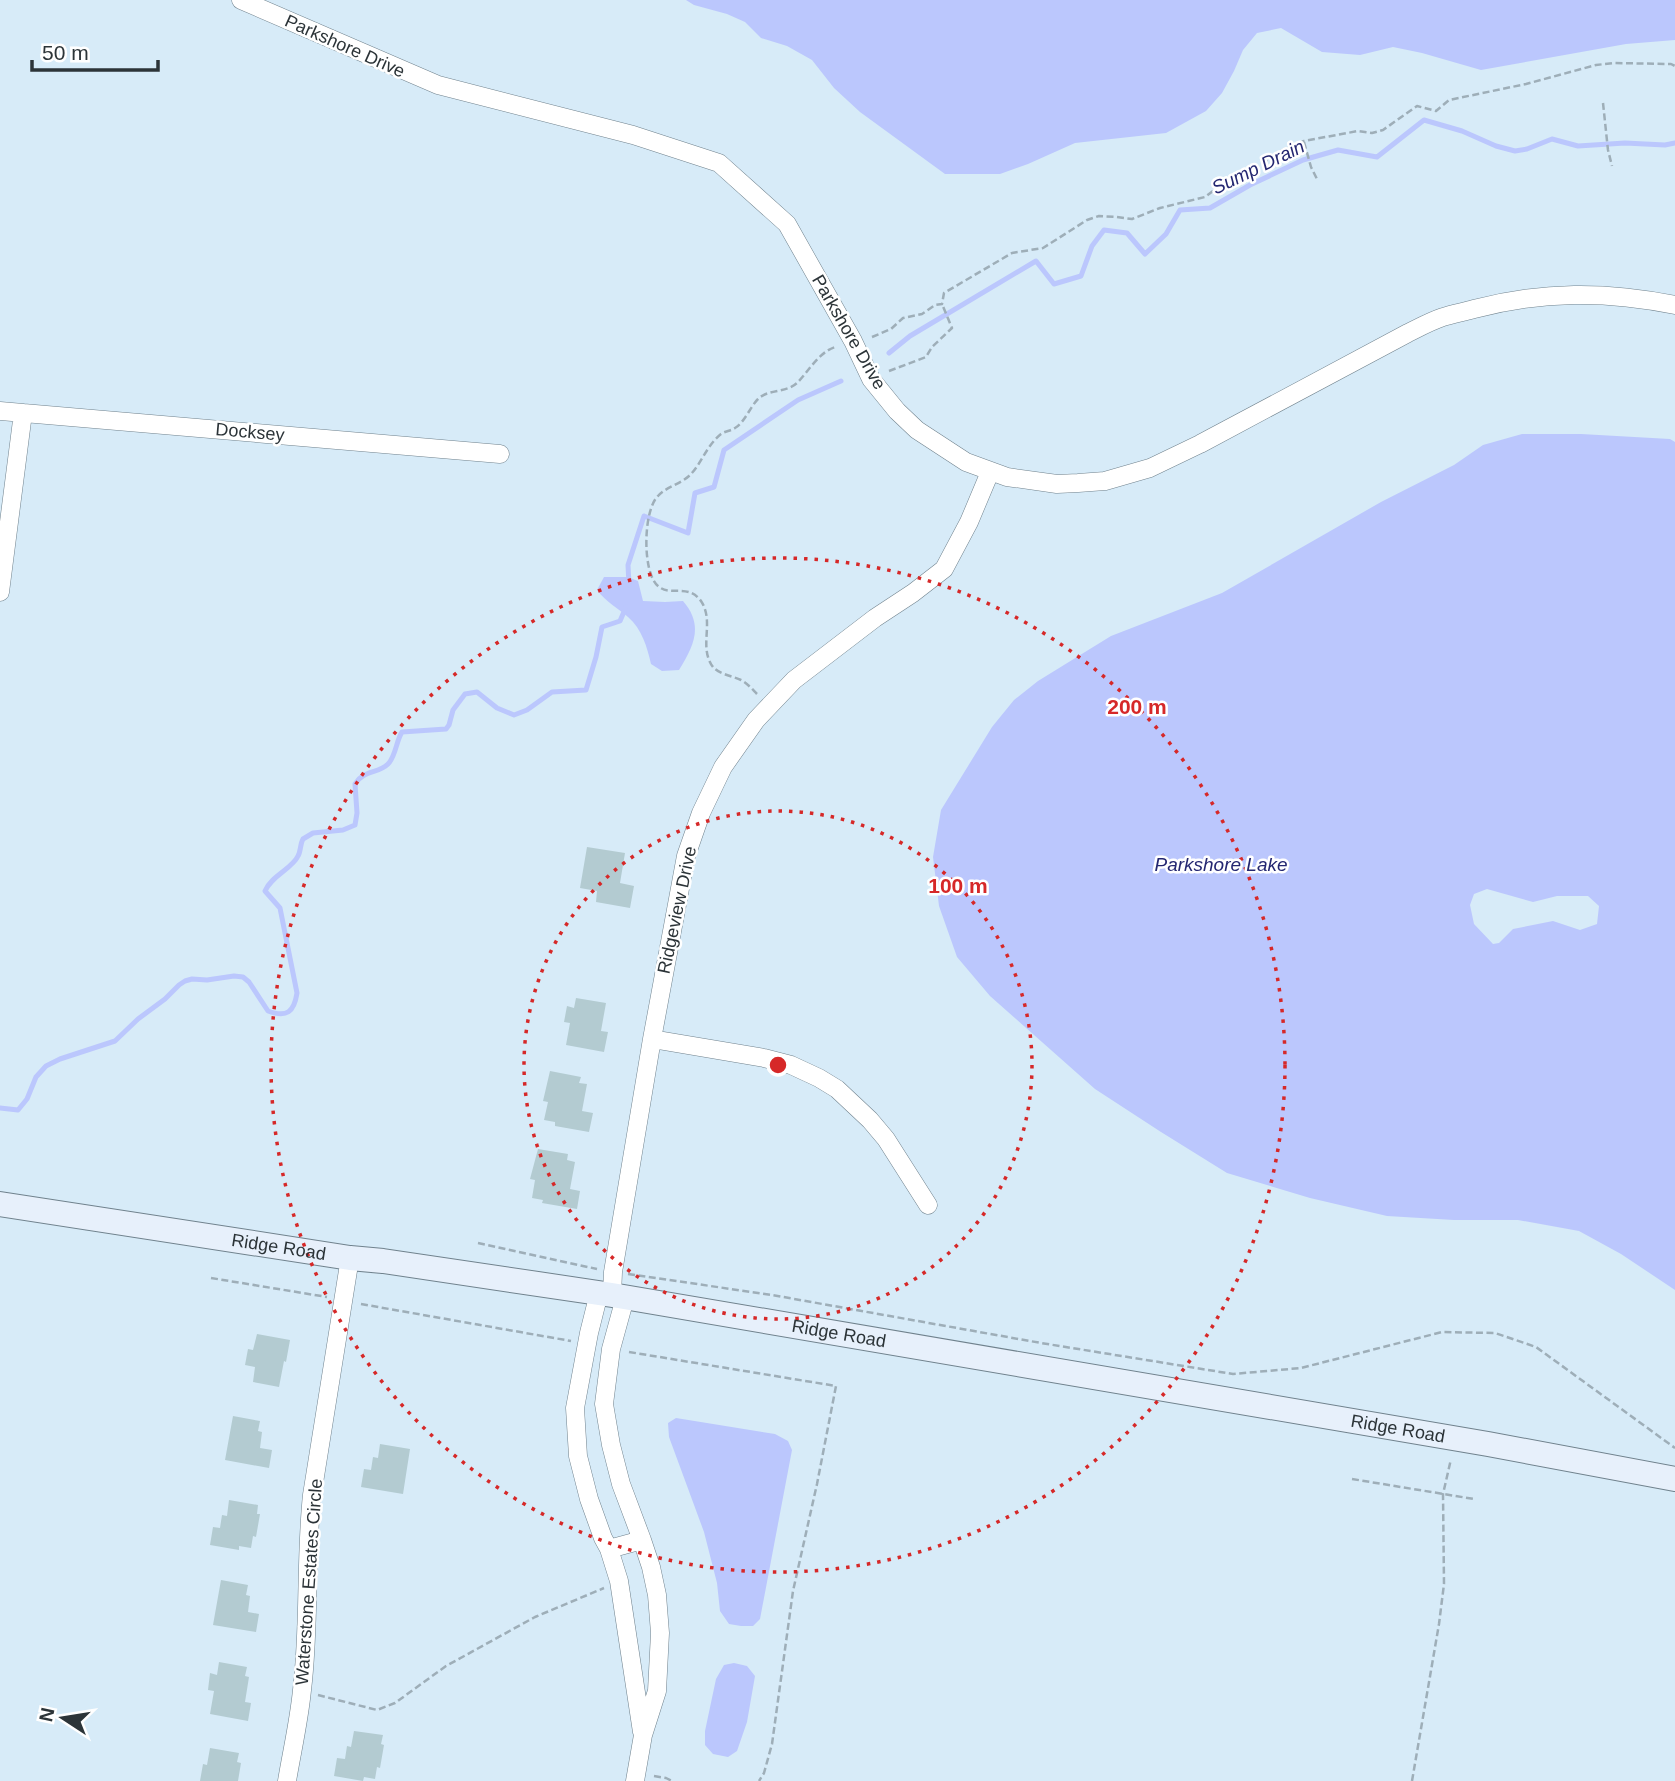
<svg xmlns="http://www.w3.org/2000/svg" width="1675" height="1781" font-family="Arial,sans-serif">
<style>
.water{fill:#bbc7fd;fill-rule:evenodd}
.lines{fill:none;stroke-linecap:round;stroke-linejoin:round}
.stream{stroke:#bbc7fd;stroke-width:5}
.building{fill:#b3cbd1}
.street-casing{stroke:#70828d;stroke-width:19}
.secondary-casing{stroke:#70828d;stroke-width:26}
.path{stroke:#9eaeb8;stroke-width:2.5;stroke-dasharray:7 3.5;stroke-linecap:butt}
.street{stroke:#fff;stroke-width:18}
.secondary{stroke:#e7f0fb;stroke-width:24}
.ring{fill:none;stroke:#d62828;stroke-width:3.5;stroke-dasharray:3.5 7}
.labels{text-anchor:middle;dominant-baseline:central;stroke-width:5;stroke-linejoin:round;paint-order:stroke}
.street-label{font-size:18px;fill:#2c3438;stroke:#fff}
.water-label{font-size:19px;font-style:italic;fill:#242771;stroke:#fff}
.centre{fill:#d62828;stroke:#fff;stroke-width:3.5}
.ring-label{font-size:21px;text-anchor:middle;font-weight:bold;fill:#d62828;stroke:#fff;stroke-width:5;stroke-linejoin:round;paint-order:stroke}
</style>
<rect width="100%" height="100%" fill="#d7ebf8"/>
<path class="water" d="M 686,0 L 1675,0 L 1675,40 L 1626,44 L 1481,70 L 1422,53 L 1393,47 L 1360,55 L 1322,52 L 1281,28 L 1257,33 L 1243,50 L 1234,71 L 1222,93 L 1206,111 L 1166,133 L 1075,143 L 1028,164 L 1000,174 L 945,174 L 860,112 L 834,88 L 812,60 L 787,46 L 761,38 L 745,22 L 727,14 L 694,5 Z
M 1522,434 L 1581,434 L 1670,439 L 1675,442 L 1675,1290 L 1621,1254 L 1579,1231 L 1518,1220 L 1454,1220 L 1387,1216 L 1310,1198 L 1227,1173 L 1161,1132 L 1095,1089 L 990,996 L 957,957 L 939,906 L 933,857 L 941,810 L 992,727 L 1014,700 L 1038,681 L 1111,636 L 1222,593 L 1381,502 L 1454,465 L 1483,445 ZM 1487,889 L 1533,902 L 1557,896 L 1588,896 L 1599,906 L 1597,924 L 1580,930 L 1553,921 L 1513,929 L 1499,943 L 1493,944 L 1474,924 L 1470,905 L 1474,894 Z
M 604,577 L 628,577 L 638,581 L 643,601 L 665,602 L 683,601 C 704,625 694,646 679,670 L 662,671 L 651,664 C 647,647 642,629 628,617 C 618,608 606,602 597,590 Z
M 676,1418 L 775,1434 L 788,1441 L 792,1450 L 760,1619 L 753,1626 L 741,1626 L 729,1624 L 720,1611 L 717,1583 L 704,1532 L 669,1437 L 668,1423 Z
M 734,1663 L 747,1666 L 755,1676 L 747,1722 L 737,1751 L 728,1757 L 713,1754 L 705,1745 L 705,1731 L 716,1679 L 724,1665 Z"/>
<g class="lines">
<path class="stream" d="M 889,353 L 910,336 L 1036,261 L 1054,284 L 1081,276 L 1092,246 L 1104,230 L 1127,233 L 1145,254 L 1166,234 L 1180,210 L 1210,208 L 1250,185 L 1303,160 L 1338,150 L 1377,157 L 1424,120 L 1462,131 L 1496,146 L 1515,151 L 1527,149 L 1552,139 L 1578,146 L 1625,143 L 1665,145 L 1675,143
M 629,585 L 628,565 L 644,516 L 688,533 L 695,493 L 714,487 L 724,450 L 798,400 L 841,381
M 0,1108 L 18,1110 L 27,1099 L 36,1077 L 46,1066 L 60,1059 L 115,1041 L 138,1019 L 165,999 L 179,985 L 185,981 L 192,979 L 207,980 L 234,976 L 243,977 L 249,982 L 268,1011 C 287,1018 294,1012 297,993 L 280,908 L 265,891 C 272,875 292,869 298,856 C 301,851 300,844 303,839 L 313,833 L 343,830 L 355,825 L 357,813 L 355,784 C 363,770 378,774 388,764 C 396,756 396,741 402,732 L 446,729 L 449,725 L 453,710 L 465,694 L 477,692 L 497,708 L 514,715 L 527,710 L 552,692 L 586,690 L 596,657 L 602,627 L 620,621 L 626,607"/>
</g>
<path class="building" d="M 587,847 L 625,853 L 620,883 L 634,886 L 630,908 L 596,902 L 597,891 L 580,888 Z
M 576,998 L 606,1003 L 601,1031 L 608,1032 L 604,1052 L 566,1045 L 570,1023 L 564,1022 L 567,1006 L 574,1008 Z
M 550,1071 L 581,1077 L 579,1083 L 587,1084 L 582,1111 L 593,1113 L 589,1132 L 555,1126 L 555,1122 L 544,1120 L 548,1102 L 543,1101 Z
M 538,1149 L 568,1154 L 567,1160 L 575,1162 L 570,1189 L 580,1191 L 577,1209 L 542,1203 L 543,1200 L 532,1198 L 535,1180 L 530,1179 Z
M 257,1334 L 290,1340 L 286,1362 L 284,1361 L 279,1387 L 253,1382 L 255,1367 L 245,1365 L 248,1349 L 253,1350 Z
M 233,1416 L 260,1421 L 258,1431 L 262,1432 L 260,1448 L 272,1450 L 269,1468 L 225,1460 Z
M 380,1444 L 410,1449 L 403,1494 L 361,1487 L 364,1469 L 371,1470 L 373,1457 L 378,1458 Z
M 229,1500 L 258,1505 L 257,1514 L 260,1514 L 256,1537 L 253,1536 L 251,1548 L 239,1546 L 239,1550 L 210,1545 L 213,1527 L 220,1528 L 222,1515 L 227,1516 Z
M 221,1580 L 248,1585 L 246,1595 L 250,1596 L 248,1612 L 259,1614 L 256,1632 L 213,1625 Z
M 219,1662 L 247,1667 L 245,1676 L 249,1677 L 245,1702 L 251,1703 L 248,1721 L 210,1714 L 214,1691 L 208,1690 L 210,1673 L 217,1675 Z
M 354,1731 L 383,1735 L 381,1744 L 384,1745 L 380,1768 L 377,1767 L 375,1779 L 364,1777 L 363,1781 L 334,1776 L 337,1758 L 345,1759 L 347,1746 L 351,1747 Z
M 210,1748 L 239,1753 L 237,1762 L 241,1763 L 238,1781 L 200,1781 L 203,1764 L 207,1765 Z"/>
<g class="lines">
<g class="street-casing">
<path id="street" d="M 241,0 L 438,85 L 633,135 L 719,163 L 787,224 L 853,341 L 871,379 L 897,411 L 917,430 L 966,462 L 1007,477 L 1057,484 L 1078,483 L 1105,481 L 1150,468 L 1200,444 L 1408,333 C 1420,327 1431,321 1443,317 C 1453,314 1463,312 1474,309 C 1542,291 1606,291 1675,305
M 0,411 L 500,454
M 0,592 L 23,413
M 652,1039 L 764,1058 L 791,1065 L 819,1078 L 837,1089 L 870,1120 L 886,1139 L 928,1205
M 599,1293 L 589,1333 L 575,1408 L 578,1456 L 589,1499 L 603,1538 L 609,1549 L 619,1581 L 642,1732
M 612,1295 L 613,1272 L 652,1039 L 686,856 L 701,813 L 723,767 L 756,720 L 794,680 L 875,618 L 913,593 L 944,569 L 969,522 L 990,472
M 625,1298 L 611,1349 L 604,1404 L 611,1445 L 621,1484 L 642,1540 L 651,1567 L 657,1595 L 660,1633 L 657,1691 L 643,1735 L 635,1781
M 609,1549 L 642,1540
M 287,1781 C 292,1751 299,1721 302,1690 C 310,1625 305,1560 312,1495 L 350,1258"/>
</g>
<g class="secondary-casing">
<g id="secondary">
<path id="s1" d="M 0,1204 L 350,1258 L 383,1261 L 612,1295 L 1488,1444 L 1675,1479"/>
</g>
</g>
<path class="path" d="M 1603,103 L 1608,150 L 1612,166
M 1304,142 L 1311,167 L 1318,181
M 872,337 L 891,329 L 903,318 L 922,314 L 935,305 L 942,304 L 944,293 L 1012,253 L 1043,248 L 1087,220 L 1099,216 L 1117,217 L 1132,219 L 1160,208 L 1205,197 L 1222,184 L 1244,175 L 1286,148 L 1304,141 L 1358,131 L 1372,133 L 1383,130 L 1417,106 L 1436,111 L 1449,100 L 1526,84 L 1596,65 L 1614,63 L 1671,64 L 1675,66
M 889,371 L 926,357 L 932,347 L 952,328 L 942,304
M 757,694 C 752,689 747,683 741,680 C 732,676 719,674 713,667 C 698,647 715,622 701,601 C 688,583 670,597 658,586 C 642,573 643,510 658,496 C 666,487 680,484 689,476 C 701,465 706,446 721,434 C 725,431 731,431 735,428 C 745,422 750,407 758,399 C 768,389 786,393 797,383 C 809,371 818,353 835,347
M 478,1243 L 597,1269
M 628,1274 L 772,1295 L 1041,1343 L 1233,1374 L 1301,1368 L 1442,1332 L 1495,1333 L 1536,1347 L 1675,1448
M 211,1278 L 327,1297
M 361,1304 L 571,1341
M 629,1352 L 836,1386 L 817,1484 L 793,1591 L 772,1744 L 764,1773 L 759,1781
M 1352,1479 L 1474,1499
M 318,1695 L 377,1710 L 395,1703 L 446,1666 L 535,1617 L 604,1588
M 654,1776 L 666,1778 L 672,1781
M 1412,1781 L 1439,1624 L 1444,1584 L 1443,1494 L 1451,1459"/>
<use href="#street" class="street"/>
<use href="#secondary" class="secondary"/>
</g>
<g class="ring">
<circle cx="778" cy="1065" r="254"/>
<circle cx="778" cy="1065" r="507"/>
</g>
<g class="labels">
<g class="street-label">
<text transform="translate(345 46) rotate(24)">Parkshore Drive</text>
<text transform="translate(849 332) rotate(60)">Parkshore Drive</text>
<text transform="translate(250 432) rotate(5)">Docksey</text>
<text transform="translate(677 910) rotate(-78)">Ridgeview Drive</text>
<text stroke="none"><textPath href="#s1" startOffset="282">Ridge Road</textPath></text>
<text stroke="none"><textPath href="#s1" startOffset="849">Ridge Road</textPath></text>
<text stroke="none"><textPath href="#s1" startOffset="1416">Ridge Road</textPath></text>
<text transform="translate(309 1582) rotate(-86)">Waterstone Estates Circle</text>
</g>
<g class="water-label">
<text transform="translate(1258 167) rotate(-26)">Sump Drain</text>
<text x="1221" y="864">Parkshore Lake</text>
</g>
</g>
<circle cx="778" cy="1065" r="10" class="centre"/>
<g class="ring-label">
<text x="1137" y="714">200 m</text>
<text x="958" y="893">100 m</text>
</g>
<g transform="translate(63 1718) rotate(282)" stroke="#ffffff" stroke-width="5" paint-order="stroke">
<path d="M0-5L12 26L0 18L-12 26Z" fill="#2c3438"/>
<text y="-10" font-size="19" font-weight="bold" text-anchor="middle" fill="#2c3438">N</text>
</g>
<path d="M32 60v10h126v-10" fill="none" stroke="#2c3438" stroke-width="3.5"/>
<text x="42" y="60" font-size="21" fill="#2c3438" stroke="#ffffff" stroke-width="5" paint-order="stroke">50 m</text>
</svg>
